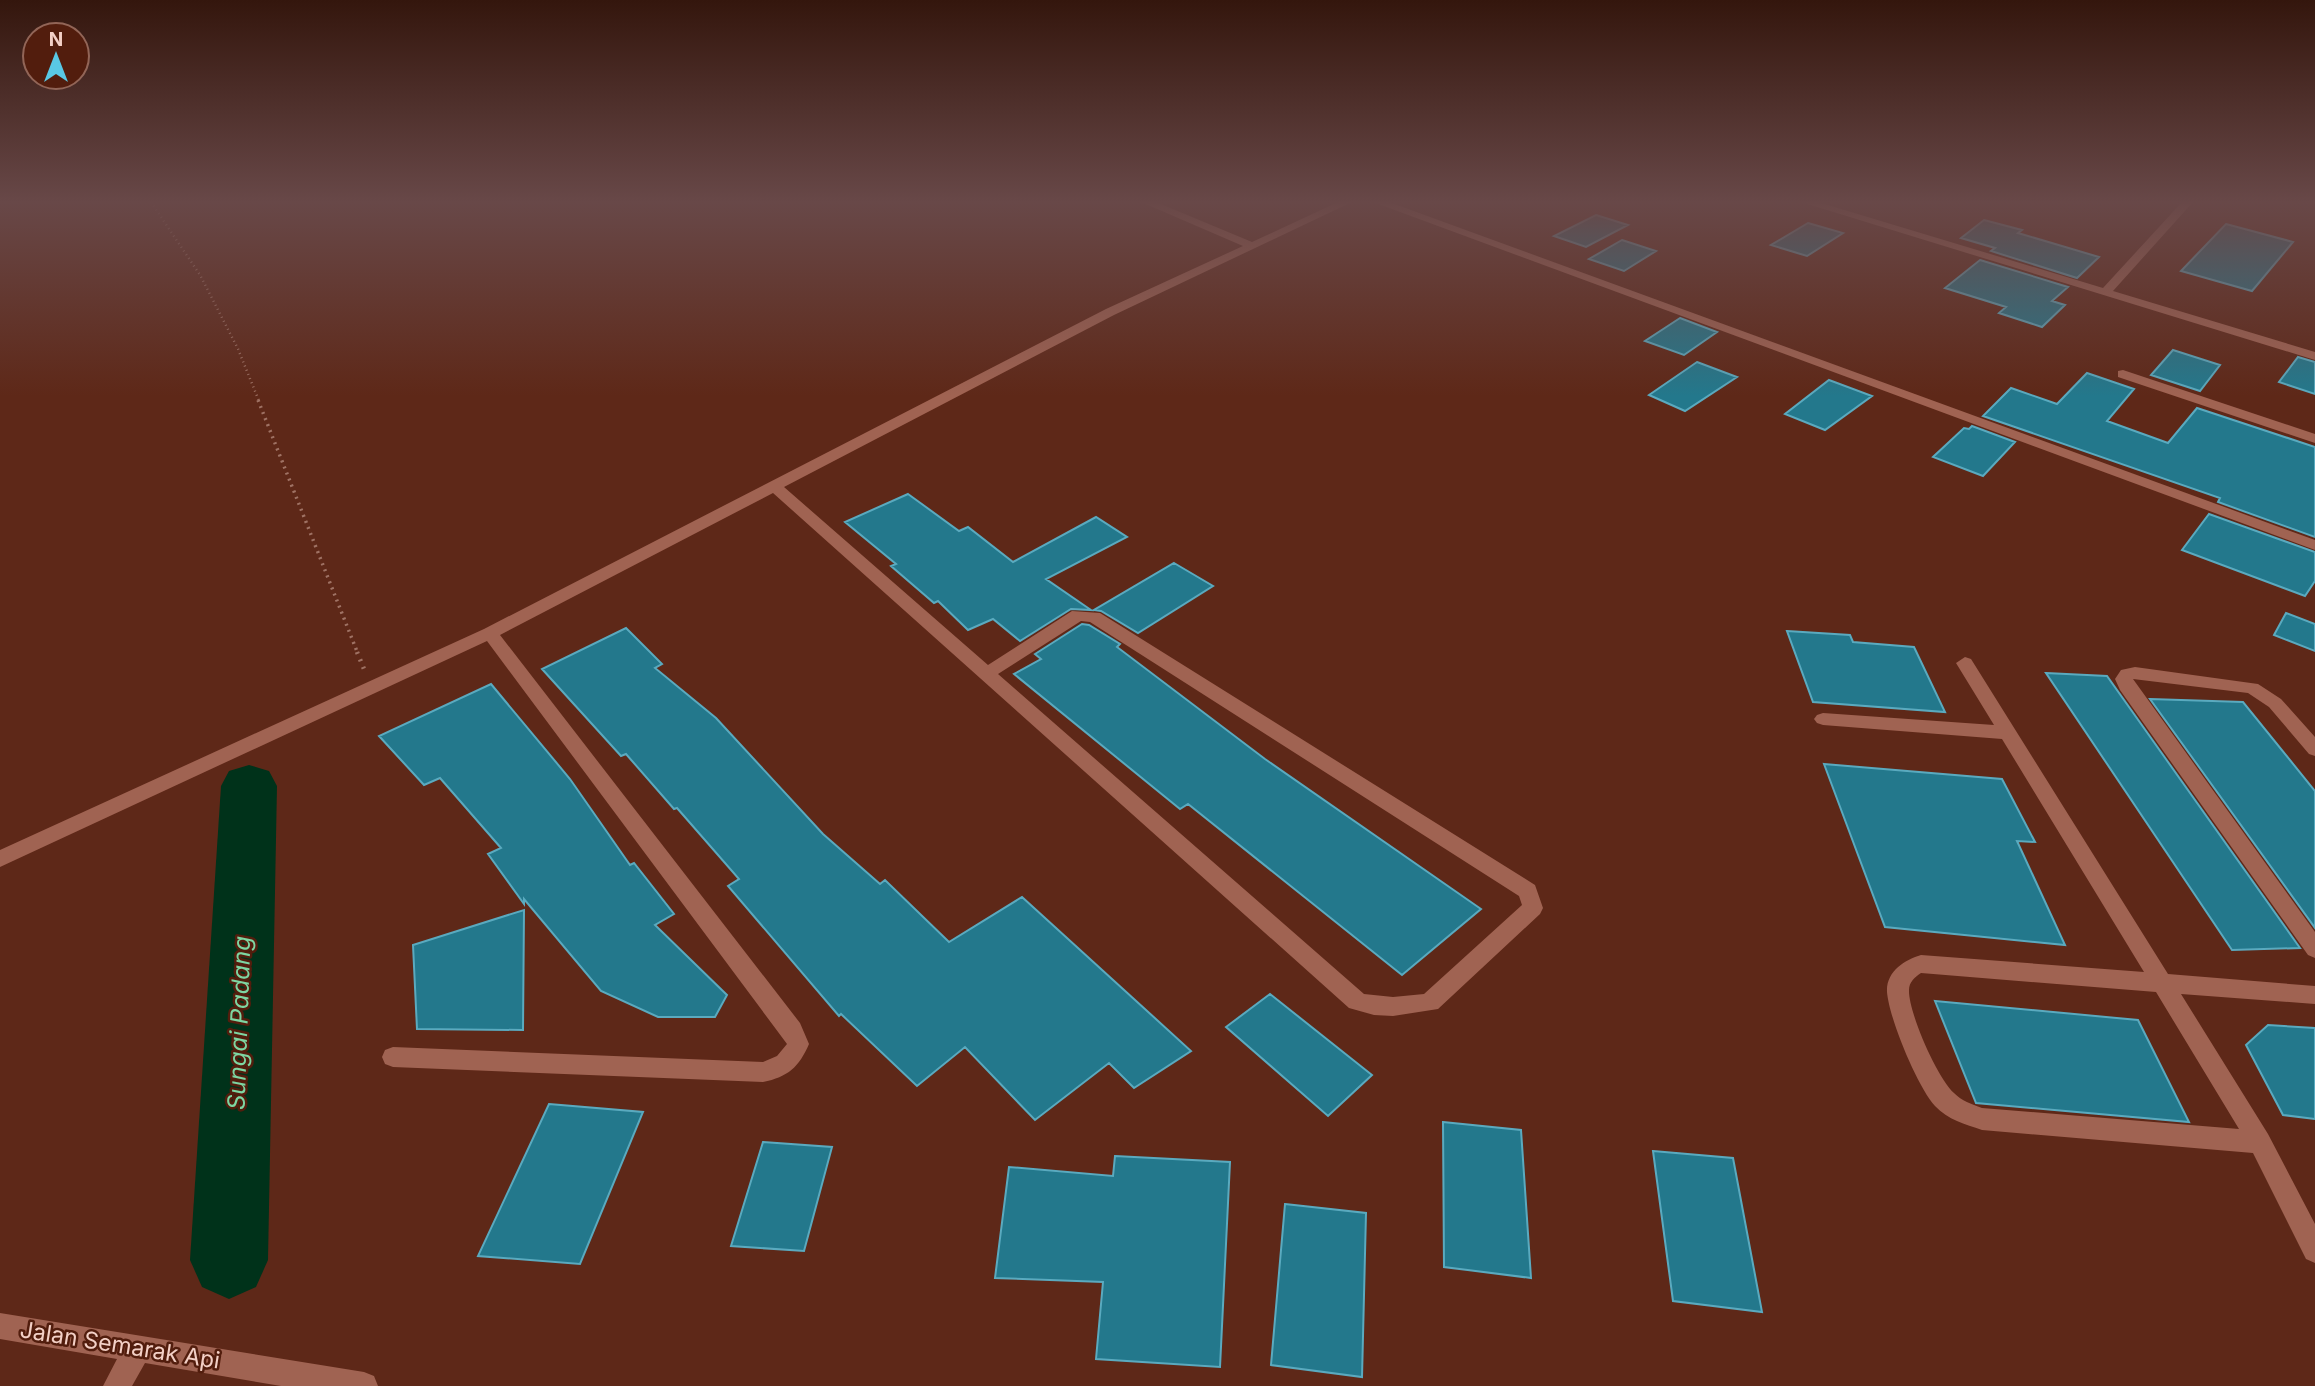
<svg xmlns="http://www.w3.org/2000/svg" width="2315" height="1386" font-family="Inter,sans-serif">
<style>
.lines{fill:none;stroke-linecap:round;stroke-linejoin:round}
.river{fill:#00321a;fill-rule:evenodd}
.building{fill:#23788c;stroke:#5aaabf;stroke-width:2}
.path-far2{stroke:#9f7264;stroke-width:2.5;stroke-dasharray:1 3.5;stroke-linecap:butt}
.path-far1{stroke:#9f7264;stroke-width:3.5;stroke-dasharray:2 4.5;stroke-linecap:butt}
.path{stroke:#9f7264;stroke-width:4.5;stroke-dasharray:2 6;stroke-linecap:butt}
.minor{fill:#a06352;fill-rule:evenodd}
.labels{text-anchor:middle;dominant-baseline:central;stroke-width:5;stroke-linejoin:round;paint-order:stroke}
.near-street-label{font-size:23px;fill:#f3d0c6;stroke:#521d0d}
.near-water-label{font-size:24px;font-style:italic;fill:#7dd6a2;stroke:#521d0d}
</style>
<rect width="100%" height="100%" fill="#5e2818"/>
<g class="lines">
<path class="river" d="M 249,765 L 269,771 L 277,786 L 268,1260 L 256,1287 L 229,1299 L 202,1287 L 190,1260 L 221,786 L 229,771 Z"/>
</g>
<path class="building" d="M 1596,215 L 1628,225 L 1586,247 L 1554,236 Z
M 1984,220 L 2022,230 L 2018,233 L 2099,257 L 2077,278 L 1991,251 L 1995,248 L 1961,238 Z
M 1808,223 L 1843,233 L 1807,256 L 1771,245 Z
M 2226,224 L 2293,242 L 2252,291 L 2181,271 Z
M 1622,240 L 1656,251 L 1624,271 L 1589,259 Z
M 1980,260 L 2068,287 L 2052,301 L 2065,305 L 2042,327 L 1999,313 L 2006,307 L 1945,288 Z
M 1680,318 L 1717,332 L 1684,355 L 1645,341 Z
M 2173,350 L 2220,365 L 2200,391 L 2151,375 Z
M 2298,357 L 2315,362 L 2315,394 L 2279,382 Z
M 1697,362 L 1737,377 L 1685,411 L 1649,395 Z
M 2087,373 L 2134,389 L 2107,421 L 2168,443 L 2197,408 L 2315,447 L 2315,537 L 2218,502 L 2220,498 L 1983,416 L 2011,388 L 2057,404 Z
M 1829,380 L 1872,396 L 1825,430 L 1785,414 Z
M 1972,426 L 2015,442 L 1983,476 L 1933,457 L 1964,428 L 1969,429 Z
M 908,494 L 959,531 L 968,527 L 1013,562 L 1096,517 L 1127,537 L 1046,579 L 1091,610 L 1071,609 L 1020,641 L 993,619 L 968,630 L 938,601 L 934,603 L 891,566 L 896,564 L 845,522 Z
M 2209,514 L 2315,552 L 2315,581 L 2305,596 L 2182,550 Z
M 1174,563 L 1213,586 L 1138,633 L 1101,611 L 1094,610 Z
M 2286,613 L 2315,624 L 2315,651 L 2274,635 Z
M 1082,624 L 1089,625 L 1120,644 L 1117,647 L 1265,759 L 1481,909 L 1402,975 L 1188,804 L 1180,809 L 1014,674 L 1041,659 L 1035,654 Z
M 626,628 L 662,664 L 655,668 L 716,718 L 823,834 L 880,884 L 885,880 L 949,942 L 1022,897 L 1191,1051 L 1134,1088 L 1109,1063 L 1035,1120 L 965,1047 L 917,1086 L 841,1014 L 839,1016 L 728,886 L 739,879 L 677,808 L 674,809 L 626,754 L 621,756 L 542,669 Z
M 1787,631 L 1850,635 L 1853,642 L 1914,647 L 1945,712 L 1813,702 Z
M 2046,673 L 2107,676 L 2300,948 L 2232,950 Z
M 491,684 L 570,779 L 630,865 L 634,863 L 674,914 L 655,925 L 727,995 L 715,1017 L 658,1017 L 601,991 L 524,899 L 524,904 L 488,854 L 501,848 L 440,778 L 424,785 L 379,736 Z
M 2150,699 L 2243,702 L 2315,791 L 2315,928 Z
M 1824,764 L 2002,779 L 2035,842 L 2017,841 L 2065,945 L 1885,927 Z
M 524,910 L 523,1030 L 417,1029 L 413,945 Z
M 1270,994 L 1372,1075 L 1328,1116 L 1226,1027 Z
M 1935,1001 L 2138,1020 L 2189,1122 L 1976,1103 Z
M 2268,1025 L 2315,1028 L 2315,1119 L 2283,1115 L 2246,1045 Z
M 549,1104 L 643,1112 L 580,1264 L 478,1256 Z
M 1443,1122 L 1521,1130 L 1531,1278 L 1444,1267 Z
M 763,1142 L 832,1147 L 804,1251 L 731,1246 Z
M 1653,1151 L 1733,1158 L 1762,1312 L 1673,1301 Z
M 1115,1156 L 1230,1162 L 1220,1367 L 1096,1359 L 1103,1282 L 995,1278 L 1009,1167 L 1113,1176 Z
M 1285,1204 L 1366,1213 L 1362,1377 L 1271,1365 Z"/>
<g class="lines">
<path class="path-far2" d="M 151,202 L 200,275 L 238,349 L 259,401"/>
<path class="path-far1" d="M 258,400 L 358,654"/>
<path class="path" d="M 357,652 L 364,669"/>
<path class="minor" d="M 1141,202 L 1156,202 L 1252,242 L 1338,202 L 1352,202 L 1114,315 L 784,487 L 988,665 L 1072,611 L 1100,613 L 1535,885 L 1543,908 L 1540,914 L 1438,1009 L 1393,1016 L 1374,1015 L 1349,1008 L 773,493 L 500,635 L 800,1023 L 809,1044 C 799,1067 788,1077 763,1082 L 393,1067 L 385,1064 L 382,1057 L 385,1050 L 393,1047 L 763,1062 L 777,1056 L 787,1044 L 487,641 L 0,867 L 0,850 L 484,629 L 1106,309 L 1243,246 ZM 1081,621 L 1090,622 L 1519,896 L 1522,905 L 1424,994 L 1393,997 L 1364,994 L 998,674 Z
M 1373,202 L 1389,202 L 2315,540 L 2315,550 Z
M 1801,202 L 1818,202 L 2103,288 L 2182,202 L 2193,202 L 2113,291 L 2315,352 L 2315,360 Z
M 2123,370 L 2315,434 L 2315,443 L 2118,377 L 2118,371 Z
M 1965,657 L 1971,659 L 2168,974 L 2315,986 L 2315,1004 L 2181,994 L 2268,1134 L 2315,1224 L 2315,1263 L 2306,1259 L 2253,1153 L 1982,1130 C 1965,1124 1948,1120 1935,1106 C 1917,1086 1889,1018 1887,992 C 1886,971 1905,960 1921,955 L 2144,972 L 2002,739 L 1823,725 L 1817,723 L 1814,719 L 1817,715 L 1823,713 L 1994,725 L 1956,663 ZM 1921,973 L 2156,992 L 2239,1129 L 1982,1108 C 1971,1104 1962,1101 1954,1093 C 1937,1078 1908,1011 1909,990 C 1909,982 1915,977 1921,973 Z
M 2135,667 L 2258,684 L 2281,699 L 2315,737 L 2315,756 L 2309,754 L 2269,707 L 2248,693 L 2133,679 L 2315,932 L 2315,958 L 2308,955 L 2120,690 L 2115,679 L 2121,670 Z
M 0,1313 L 364,1372 L 374,1376 L 378,1386 L 281,1386 L 145,1363 L 132,1386 L 103,1386 L 117,1359 L 0,1339 Z"/>
</g>
<linearGradient id="sky" x2="0" y2="1"><stop stop-color="#34160d"/><stop offset="0.51" stop-color="#684848"/><stop offset="1" stop-color="#684848" stop-opacity="0"/></linearGradient>
<rect width="2315" height="396" fill="url(#sky)"/>
<g class="labels">
<g class="near-street-label">
<text transform="translate(120 1345) rotate(9)">Jalan Semarak Api</text>
</g>
<g class="near-water-label">
<text transform="translate(239 1023) rotate(-88)">Sungai Padang</text>
</g>
</g>
<g transform="translate(56 56)"><circle r="33" fill="#521d0d" stroke="#926557" stroke-width="2"/>
<path d="M0-5L12 26L0 18L-12 26Z" fill="#59c8e4"/>
<text y="-10" font-size="19" font-weight="bold" text-anchor="middle" fill="#f3d0c6">N</text>
</g>
</svg>
